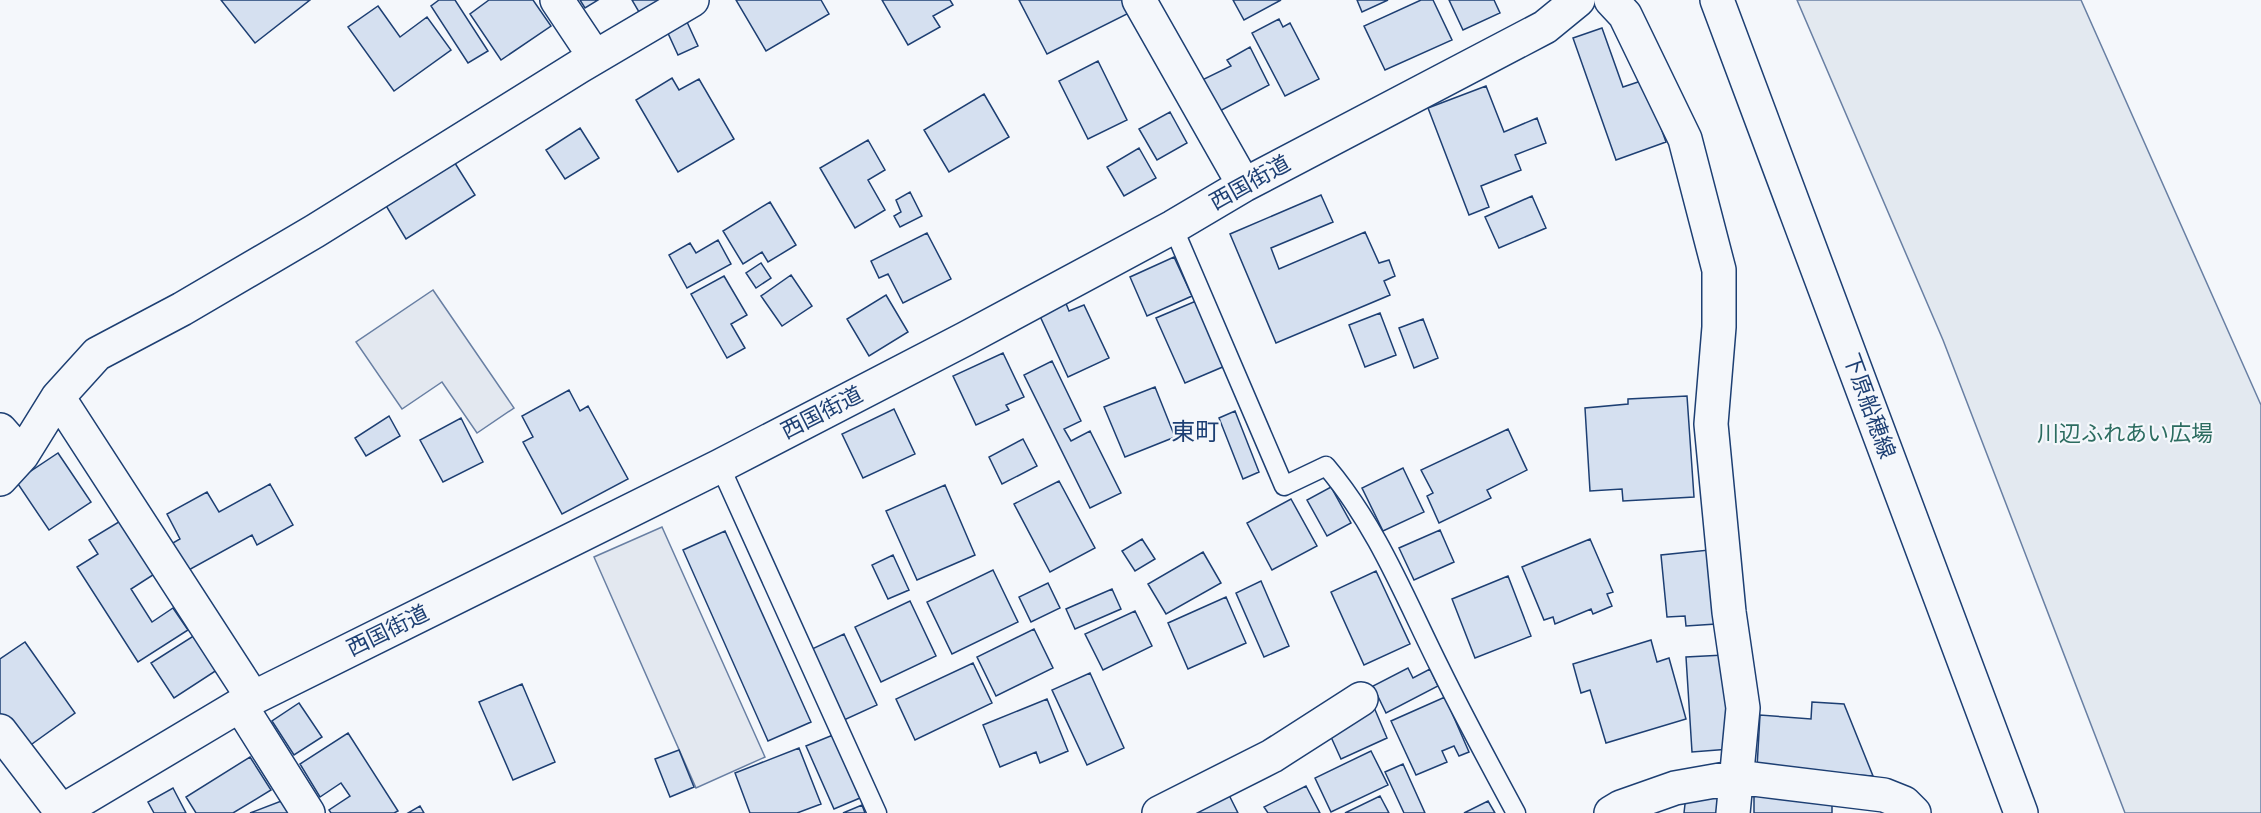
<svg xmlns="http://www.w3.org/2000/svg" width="2261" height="813" font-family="'Alegreya Sans','Noto Sans JP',sans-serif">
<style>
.green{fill:#e3e9f0;stroke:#687fa3;stroke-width:1.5}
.parking{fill:#e3e8f0;stroke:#687fa3;stroke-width:1.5}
.building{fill:#d5e0f0;stroke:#1d3f73;stroke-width:1.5}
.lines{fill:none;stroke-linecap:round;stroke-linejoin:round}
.lane-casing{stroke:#1d3f73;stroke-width:21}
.street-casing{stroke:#1d3f73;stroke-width:36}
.secondary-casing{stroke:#1d3f73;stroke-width:36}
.lane{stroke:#f4f7fb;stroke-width:18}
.street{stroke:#f4f7fb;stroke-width:33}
.secondary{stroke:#f4f7fb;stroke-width:33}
.labels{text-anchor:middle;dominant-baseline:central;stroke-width:4.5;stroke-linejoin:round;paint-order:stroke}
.street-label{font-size:22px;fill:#1d3f73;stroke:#f4f7fb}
.park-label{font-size:22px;fill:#2c6c60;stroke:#f4f7fb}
.neighbourhood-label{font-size:24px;fill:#1d3f73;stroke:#f4f7fb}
</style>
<rect width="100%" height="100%" fill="#f4f7fb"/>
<path class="green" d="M 1797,0 L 2081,0 L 2261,405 L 2261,813 L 2125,813 L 1943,340 Z"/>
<path class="parking" d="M 433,290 L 514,408 L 477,433 L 442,382 L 402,409 L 356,342 Z
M 662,527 L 765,757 L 696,788 L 594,557 Z"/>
<path class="building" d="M 221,0 L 310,0 L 255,43 Z
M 439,0 L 455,0 L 488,51 L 468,63 L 431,6 Z
M 489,0 L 533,0 L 551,26 L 501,60 L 470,14 Z
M 580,0 L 598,0 L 585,8 Z
M 632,0 L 658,0 L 659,1 L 639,12 Z
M 736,0 L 821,0 L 829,14 L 766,51 Z
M 882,0 L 950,0 L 953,5 L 933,16 L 940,27 L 908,45 Z
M 1019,0 L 1127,0 L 1133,11 L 1047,54 Z
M 1233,0 L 1281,0 L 1244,20 Z
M 1357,0 L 1388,0 L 1362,12 Z
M 1421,0 L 1433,0 L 1452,40 L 1385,70 L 1364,26 Z
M 1449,0 L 1494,0 L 1500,13 L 1463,30 Z
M 378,6 L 400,37 L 427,17 L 451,50 L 394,91 L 348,27 Z
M 1279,19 L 1283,27 L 1290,23 L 1319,79 L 1285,96 L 1252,33 Z
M 687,22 L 698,46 L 678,55 L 667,31 Z
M 1602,28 L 1623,87 L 1644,80 L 1666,142 L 1616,160 L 1573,38 Z
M 1250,47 L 1269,85 L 1216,113 L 1200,81 L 1231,66 L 1227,60 Z
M 1098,61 L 1127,120 L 1088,139 L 1059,81 Z
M 672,78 L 679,90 L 699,79 L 734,139 L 678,172 L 636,100 Z
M 1486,86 L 1504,132 L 1537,118 L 1546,143 L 1515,155 L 1521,170 L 1481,186 L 1489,207 L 1469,215 L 1428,108 Z
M 984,94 L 1009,137 L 949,172 L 924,130 Z
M 1170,112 L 1187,143 L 1157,160 L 1139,129 Z
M 580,128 L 599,158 L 565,179 L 546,150 Z
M 868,140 L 885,170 L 868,180 L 885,210 L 855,228 L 820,168 Z
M 1139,148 L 1156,178 L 1124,196 L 1107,167 Z
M 453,160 L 475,195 L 406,239 L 385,204 Z
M 910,192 L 922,216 L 900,227 L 894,216 L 901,212 L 896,200 Z
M 1321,195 L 1333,222 L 1271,248 L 1279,269 L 1365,232 L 1379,263 L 1389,260 L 1395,276 L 1384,281 L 1390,295 L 1276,343 L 1230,234 Z
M 1532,196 L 1546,228 L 1499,248 L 1485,217 Z
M 770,202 L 796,245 L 768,262 L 762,252 L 743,264 L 723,231 Z
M 927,233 L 951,279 L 903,303 L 888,274 L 879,278 L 871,261 Z
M 718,240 L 731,264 L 687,288 L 669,255 L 690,243 L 696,253 Z
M 1174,257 L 1192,296 L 1147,316 L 1130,277 Z
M 761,263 L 771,278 L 756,288 L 746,273 Z
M 791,275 L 812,306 L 782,326 L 761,296 Z
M 724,276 L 747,315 L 731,324 L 745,348 L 727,358 L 691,294 Z
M 886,295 L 908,332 L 869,356 L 847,319 Z
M 1065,301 L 1069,311 L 1084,305 L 1109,358 L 1068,377 L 1039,314 Z
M 1196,301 L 1225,366 L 1185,383 L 1156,318 Z
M 1380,313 L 1396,355 L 1365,367 L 1349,325 Z
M 1423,319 L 1438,358 L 1414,368 L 1399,328 Z
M 1003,353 L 1024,397 L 1006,405 L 1009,410 L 976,425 L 953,376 Z
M 1052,361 L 1081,421 L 1064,429 L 1071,441 L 1090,431 L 1121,493 L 1090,508 L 1024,375 Z
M 1155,387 L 1175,437 L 1125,457 L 1104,407 Z
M 569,390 L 580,411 L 588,406 L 628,479 L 562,514 L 523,442 L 533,437 L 522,416 Z
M 1687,396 L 1694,497 L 1623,501 L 1622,489 L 1590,491 L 1585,408 L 1628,404 L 1628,399 Z
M 894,409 L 915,454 L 863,478 L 842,434 Z
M 1235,411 L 1259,472 L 1243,479 L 1219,418 Z
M 389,416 L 400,436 L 366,456 L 355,438 Z
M 461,418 L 483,462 L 443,482 L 420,440 Z
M 1508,429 L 1527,470 L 1487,490 L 1491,498 L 1439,523 L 1427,496 L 1433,493 L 1421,470 Z
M 1023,439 L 1037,466 L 1002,484 L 989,457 Z
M 58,453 L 91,502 L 49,530 L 16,481 Z
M 1403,468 L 1424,512 L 1383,531 L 1362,488 Z
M 1059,481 L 1095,548 L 1050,572 L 1014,504 Z
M 270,484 L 293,525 L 257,545 L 252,535 L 187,571 L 171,544 L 180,539 L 167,514 L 207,492 L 219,512 Z
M 945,485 L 975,555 L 917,580 L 886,511 Z
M 1331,487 L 1351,523 L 1327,536 L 1307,500 Z
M 1291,499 L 1317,546 L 1272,570 L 1247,523 Z
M 122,520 L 156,573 L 131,589 L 152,622 L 173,608 L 188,630 L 138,662 L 77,567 L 98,554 L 89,540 Z
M 1440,530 L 1454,562 L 1414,580 L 1399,548 Z
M 725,531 L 811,722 L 768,741 L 683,550 Z
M 1142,539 L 1155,559 L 1135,571 L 1122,551 Z
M 1590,539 L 1613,592 L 1607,594 L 1612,606 L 1593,614 L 1591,609 L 1555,624 L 1553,617 L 1544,620 L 1522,567 Z
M 1709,550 L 1716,624 L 1686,626 L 1685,616 L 1667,617 L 1661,555 Z
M 1203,552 L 1221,583 L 1166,614 L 1148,584 Z
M 893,555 L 909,590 L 888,599 L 872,565 Z
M 993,570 L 1018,622 L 952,654 L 927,602 Z
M 1376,571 L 1410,644 L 1364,665 L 1331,592 Z
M 1508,576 L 1531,636 L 1475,658 L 1452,599 Z
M 1261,581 L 1289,646 L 1264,657 L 1236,593 Z
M 1048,583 L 1060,608 L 1031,622 L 1019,597 Z
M 1112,589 L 1121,609 L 1075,629 L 1066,609 Z
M 1226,597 L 1246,643 L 1188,669 L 1168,623 Z
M 910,601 L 936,656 L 881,682 L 855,627 Z
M 1135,611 L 1152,646 L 1103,670 L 1085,634 Z
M 1034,629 L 1053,668 L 996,696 L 977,657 Z
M 844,634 L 877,705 L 844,720 L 812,649 Z
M 195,635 L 217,670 L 174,698 L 151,663 Z
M 1651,640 L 1657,662 L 1669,658 L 1686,719 L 1606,743 L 1590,690 L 1581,693 L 1573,664 Z
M 25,642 L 75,713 L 25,749 L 0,713 L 0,659 Z
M 1724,655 L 1730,749 L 1692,752 L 1686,657 Z
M 973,663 L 992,703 L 915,740 L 896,699 Z
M 1408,668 L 1413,678 L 1430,669 L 1438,686 L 1386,713 L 1373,686 Z
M 1090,673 L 1124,748 L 1087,765 L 1052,690 Z
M 522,684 L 555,762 L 513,780 L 479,702 Z
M 1445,697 L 1469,752 L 1459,756 L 1454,746 L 1442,751 L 1447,762 L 1416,775 L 1391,721 Z
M 1047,699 L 1068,751 L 1040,763 L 1036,752 L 1000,767 L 983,725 Z
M 1812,702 L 1844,704 L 1873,776 L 1757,768 L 1760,715 L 1811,719 Z
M 299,703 L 322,737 L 294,755 L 272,721 Z
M 1373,705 L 1387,738 L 1341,759 L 1326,726 Z
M 348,733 L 398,811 L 394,813 L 331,813 L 329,810 L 350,796 L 341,783 L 320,797 L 300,764 Z
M 833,735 L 860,798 L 834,809 L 806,746 Z
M 799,748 L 821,804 L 797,813 L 750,813 L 735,773 Z
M 679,750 L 694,787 L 670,797 L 655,759 Z
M 1371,751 L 1388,785 L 1331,812 L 1315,778 Z
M 250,757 L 271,790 L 233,813 L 196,813 L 186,797 Z
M 1403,764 L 1425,813 L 1404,813 L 1385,772 Z
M 1306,786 L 1320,813 L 1268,813 L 1264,807 Z
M 173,788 L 186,813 L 154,813 L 148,802 Z
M 1227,791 L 1238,813 L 1183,813 Z
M 1754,793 L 1832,794 L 1832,813 L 1754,813 Z
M 1686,795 L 1719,799 L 1717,813 L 1684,813 Z
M 1380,796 L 1389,813 L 1345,813 Z
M 284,800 L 289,813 L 250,813 Z
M 1488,801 L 1495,813 L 1464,813 Z
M 862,805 L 865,813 L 843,813 Z
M 420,806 L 424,813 L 408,813 Z"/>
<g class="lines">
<g class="lane-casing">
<path id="lane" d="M 1173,227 L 1284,486 L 1326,466 C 1377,526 1405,598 1440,668 C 1464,717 1490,765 1516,813
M 720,466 L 877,813"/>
</g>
<g class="street-casing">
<path id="street" d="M 557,0 L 595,57
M 1139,0 L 1244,185
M 1611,0 L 1625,15 L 1685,139 L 1719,270 L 1719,327 L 1711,424 L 1729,612 L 1743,708 L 1733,813
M 58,397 L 253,698
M 0,430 L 22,455 L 58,397 L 97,354 L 182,309 L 315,231 L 580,66 L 692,0
M 0,479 L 22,455
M 240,705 L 308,813
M 0,731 L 61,811
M 59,813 L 247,701 L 720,466 L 965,339 L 1173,227 L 1244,185 L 1545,27 L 1578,0
M 1159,813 L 1272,756 L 1361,699
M 1611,813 L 1621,807 L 1675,788 L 1737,777 L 1884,795 L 1904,803 L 1914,813"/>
</g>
<g class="secondary-casing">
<path id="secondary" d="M 1717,0 L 2021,813"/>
</g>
<use href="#lane" class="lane"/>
<use href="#street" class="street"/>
<use href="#secondary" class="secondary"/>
</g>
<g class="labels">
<g class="street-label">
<text transform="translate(1250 183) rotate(-29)">西国街道</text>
<text transform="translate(1869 406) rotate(70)">下原船穂線</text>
<text transform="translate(822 413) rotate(-27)">西国街道</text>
<text transform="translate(388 631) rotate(-26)">西国街道</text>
</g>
<g class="park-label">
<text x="2125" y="434">川辺ふれあい広場</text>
</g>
<g class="neighbourhood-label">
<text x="1195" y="433">東町</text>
</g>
</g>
</svg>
